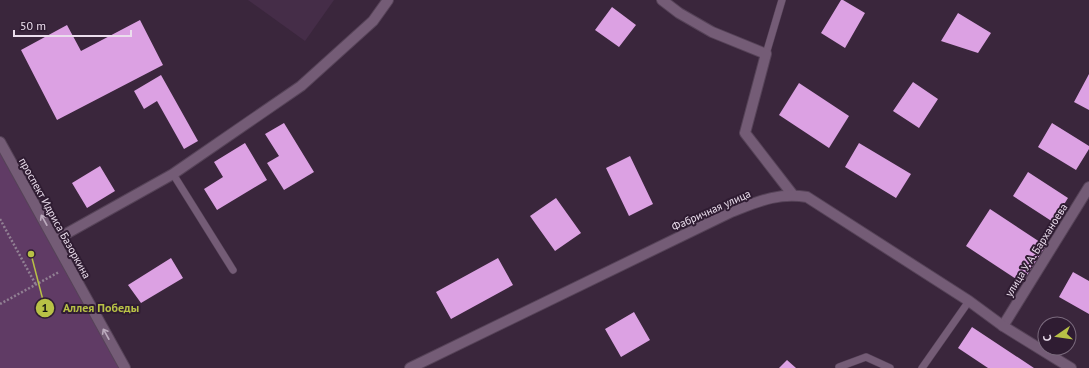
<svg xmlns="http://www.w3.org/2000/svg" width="1089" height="368" font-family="'PT Sans',sans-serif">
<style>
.built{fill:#452d48}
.green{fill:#603b65}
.building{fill:#dca1e3}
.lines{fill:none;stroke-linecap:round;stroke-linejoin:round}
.service-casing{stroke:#564358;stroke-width:8}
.minor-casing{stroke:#564358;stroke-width:12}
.tertiary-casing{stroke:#564358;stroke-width:12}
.path{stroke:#918093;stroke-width:2.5;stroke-dasharray:2 2;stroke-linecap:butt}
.service{stroke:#745c76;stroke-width:7}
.minor{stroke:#745c76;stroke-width:10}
.tertiary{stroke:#745c76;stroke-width:10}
.oneway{stroke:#bbaabd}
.labels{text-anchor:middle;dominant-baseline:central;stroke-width:4;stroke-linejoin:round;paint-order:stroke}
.street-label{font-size:11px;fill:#ebdeed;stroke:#2f1c32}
.leader{fill:none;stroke:#b8c146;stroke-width:1.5}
.callout-dot{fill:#b8c146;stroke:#2f1c32;stroke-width:1.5}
.mark-label{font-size:12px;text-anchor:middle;font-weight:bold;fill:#111}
.callout-label{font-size:12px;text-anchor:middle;font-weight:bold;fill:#b8c146;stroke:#2f1c32;stroke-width:4;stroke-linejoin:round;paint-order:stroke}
</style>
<rect width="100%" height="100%" fill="#3a263c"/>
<path class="built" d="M 248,0 L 334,0 L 305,41 Z"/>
<path class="green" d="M 0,141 L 125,368 L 0,368 Z"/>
<path class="building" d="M 841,0 L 843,0 L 865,13 L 845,48 L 821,33 Z
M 612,7 L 636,25 L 619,47 L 595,30 Z
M 958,13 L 991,33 L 978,53 L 941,41 Z
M 140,20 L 163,65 L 57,120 L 21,50 L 67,25 L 81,51 Z
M 1089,74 L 1089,110 L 1074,102 Z
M 161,75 L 198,141 L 184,149 L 157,101 L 144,109 L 134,91 Z
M 913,82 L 938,99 L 919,128 L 893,111 Z
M 799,83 L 849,116 L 829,148 L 779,115 Z
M 284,123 L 314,172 L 284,190 L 267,163 L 279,156 L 265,134 Z
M 1052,123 L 1089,146 L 1089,149 L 1076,170 L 1038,147 Z
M 245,143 L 267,180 L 217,210 L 204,189 L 223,177 L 214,162 Z
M 859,143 L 911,174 L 896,198 L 845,167 Z
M 630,156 L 653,204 L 629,216 L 606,168 Z
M 100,166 L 115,191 L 87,208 L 72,183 Z
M 1028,172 L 1068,198 L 1053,222 L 1013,196 Z
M 556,198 L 581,233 L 555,251 L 530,216 Z
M 990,209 L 1046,246 L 1022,283 L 966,246 Z
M 171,258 L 183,278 L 141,303 L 128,285 Z
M 498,258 L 513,285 L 451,319 L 436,292 Z
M 1073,272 L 1089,281 L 1089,314 L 1059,297 Z
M 634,312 L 650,340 L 621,357 L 605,329 Z
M 972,327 L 1034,368 L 988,368 L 958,348 Z
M 787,360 L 796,368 L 779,368 Z"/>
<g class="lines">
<g class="service-casing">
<path id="service" d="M 766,54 L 782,0
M 173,174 L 233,270
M 839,367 L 866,357 L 890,368
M 922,368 L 969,301"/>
</g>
<g class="minor-casing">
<path id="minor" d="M 662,0 L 679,13 L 712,32 L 766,54 L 745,133 L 793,195
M 0,142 L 125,368
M 55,240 L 173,174 L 301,86 L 373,21 L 388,0
M 1003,326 L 1089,187"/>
</g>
<g class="tertiary-casing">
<path id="tertiary" d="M 410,368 L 731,212 C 757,202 778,192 807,197 L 969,301 L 1003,326 L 1071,368"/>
</g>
<path class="path" d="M 0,219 L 36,285
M 0,304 L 59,272"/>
<use href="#service" class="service"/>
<use href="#minor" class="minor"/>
<use href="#tertiary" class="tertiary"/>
</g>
<defs><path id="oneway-shaft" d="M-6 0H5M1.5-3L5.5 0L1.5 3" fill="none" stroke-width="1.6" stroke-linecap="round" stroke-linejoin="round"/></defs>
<g class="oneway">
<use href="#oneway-shaft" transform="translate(44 220) rotate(-119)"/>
<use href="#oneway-shaft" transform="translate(106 334) rotate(-119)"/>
</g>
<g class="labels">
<g class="street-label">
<text transform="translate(711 210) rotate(-24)">Фабричная улица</text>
<text transform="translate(55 218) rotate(61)">проспект Идриса Базоркина</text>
<text transform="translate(1036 250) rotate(-58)">улица У. А. Барханоева</text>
</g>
</g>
<path class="leader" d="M31 254L45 308"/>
<g class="callout-dot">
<circle cx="31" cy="254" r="4"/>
<circle cx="45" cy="308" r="10"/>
</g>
<g class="mark-label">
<text x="45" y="312">1</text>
</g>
<g class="callout-label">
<text x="101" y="312">Аллея Победы</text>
</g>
<g transform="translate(1057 336) rotate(257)"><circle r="19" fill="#2f1c32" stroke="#7a6a7d"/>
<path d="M0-3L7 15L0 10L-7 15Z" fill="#b8c146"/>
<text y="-6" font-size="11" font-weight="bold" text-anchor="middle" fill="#ebdeed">С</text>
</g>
<path d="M14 30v6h117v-6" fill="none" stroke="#ebdeed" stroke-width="2"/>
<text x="20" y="30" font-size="12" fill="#ebdeed" stroke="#2f1c32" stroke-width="3" paint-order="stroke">50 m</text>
</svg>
